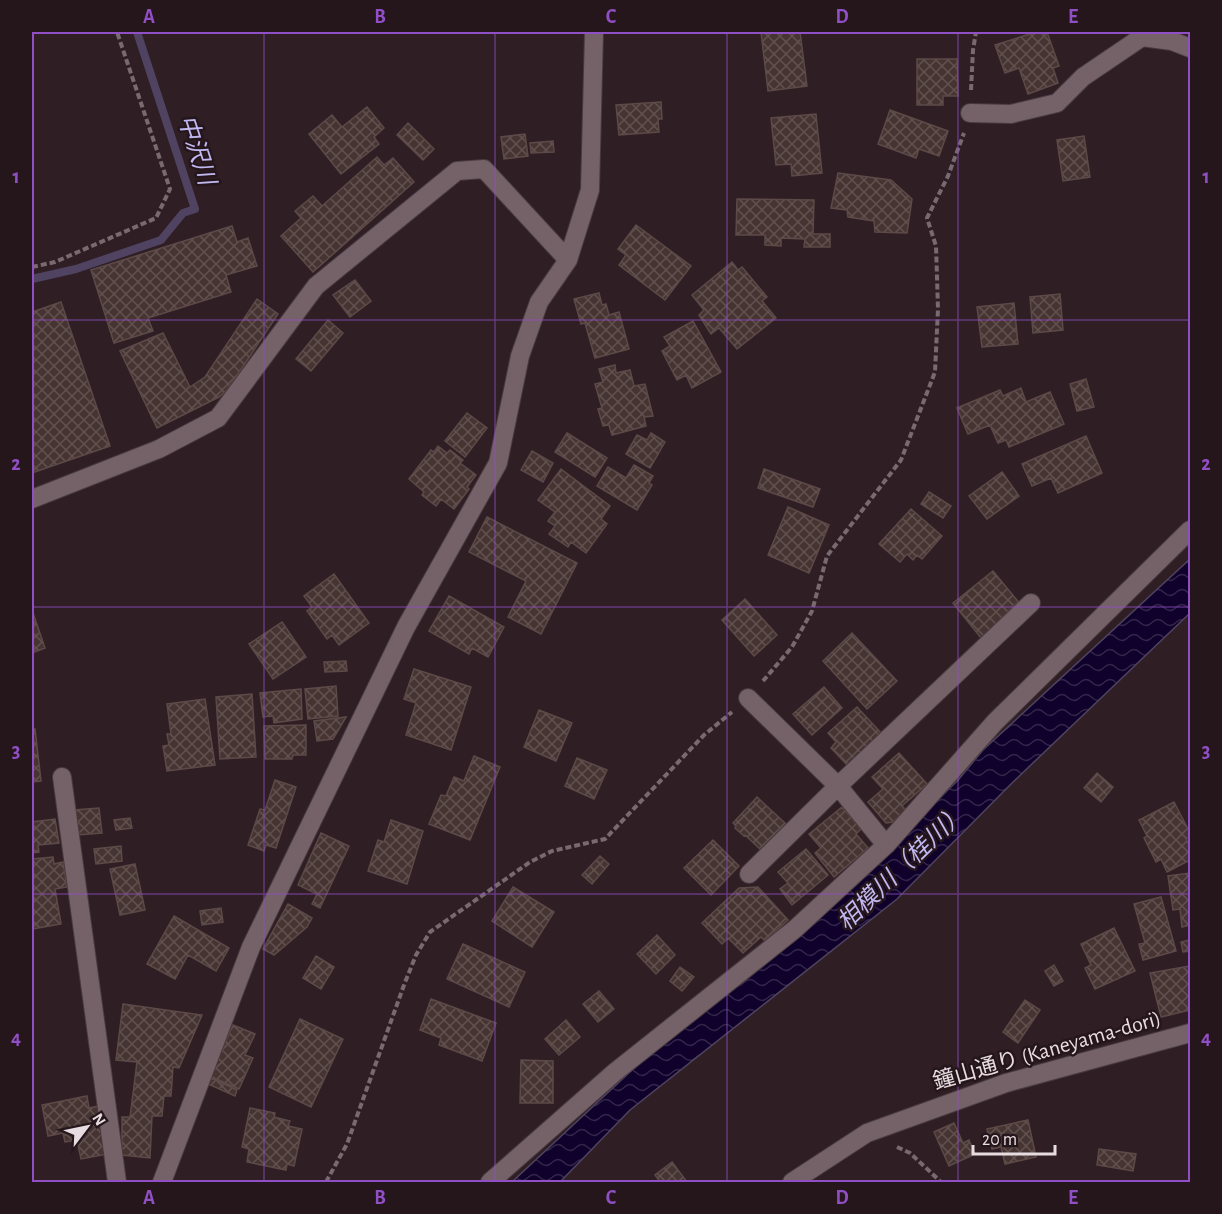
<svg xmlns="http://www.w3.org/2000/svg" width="1222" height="1214" font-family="'Alegreya Sans','Noto Sans JP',sans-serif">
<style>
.water{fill:url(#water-waves);stroke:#504361;stroke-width:1.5}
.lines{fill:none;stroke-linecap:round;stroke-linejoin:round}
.stream{stroke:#504361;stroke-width:8}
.building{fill:url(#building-cross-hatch);stroke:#5d4948;stroke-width:1.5}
.minor-casing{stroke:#483b40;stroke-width:20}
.path{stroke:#786a70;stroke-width:4;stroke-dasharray:6 3;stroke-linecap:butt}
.minor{stroke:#756269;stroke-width:18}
.grid{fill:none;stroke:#914fc6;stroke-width:1.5;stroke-opacity:0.55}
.labels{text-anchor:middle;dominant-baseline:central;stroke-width:5;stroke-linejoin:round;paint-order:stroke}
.street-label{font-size:22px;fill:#e7dce0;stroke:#25161c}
.water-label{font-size:24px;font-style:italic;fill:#c1b8f1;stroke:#25161c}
.neatline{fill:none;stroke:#914fc6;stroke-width:2}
.grid-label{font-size:20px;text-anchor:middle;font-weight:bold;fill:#914fc6}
</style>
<defs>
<pattern id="water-waves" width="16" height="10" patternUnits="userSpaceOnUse" patternTransform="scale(1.5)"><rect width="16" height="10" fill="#0f012b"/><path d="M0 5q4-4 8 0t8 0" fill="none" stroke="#322549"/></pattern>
<pattern id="building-cross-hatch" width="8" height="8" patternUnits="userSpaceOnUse" patternTransform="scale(1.5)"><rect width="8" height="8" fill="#463432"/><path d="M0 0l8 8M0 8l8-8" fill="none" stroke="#61514f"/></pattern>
</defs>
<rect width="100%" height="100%" fill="#2f1f25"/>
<path class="water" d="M 1190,559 L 1190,613 L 1012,783 L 897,899 L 630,1110 L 560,1182 L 512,1182 L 660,1044 L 828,909 L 959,779 L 983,750 Z"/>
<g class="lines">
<path class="stream" d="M 32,279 L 76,269 L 161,240 L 183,213 L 195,209 L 137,32"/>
</g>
<path class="building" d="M 761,32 L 800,32 L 807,86 L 768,91 Z
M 1036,32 L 1047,32 L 1059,66 L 1053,68 L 1058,83 L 1028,94 L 1019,68 L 1005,73 L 995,45 Z
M 917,59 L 957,59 L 958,96 L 943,96 L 943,105 L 917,105 Z
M 661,102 L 662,119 L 658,119 L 659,132 L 619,135 L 616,105 Z
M 367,107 L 384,128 L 374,137 L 379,144 L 341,174 L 309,134 L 332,115 L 342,127 Z
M 890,110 L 948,131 L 939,156 L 919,149 L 916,158 L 878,144 Z
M 816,114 L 822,173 L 792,176 L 791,164 L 776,165 L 771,118 Z
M 408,123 L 434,149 L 423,160 L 397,135 Z
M 525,134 L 528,156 L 504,159 L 501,137 Z
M 1084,136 L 1090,177 L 1063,181 L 1057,140 Z
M 553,141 L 554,152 L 531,153 L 530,143 Z
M 377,157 L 384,165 L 393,158 L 414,182 L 313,272 L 281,236 L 301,218 L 295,211 L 313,196 L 322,206 Z
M 838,173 L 891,180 L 912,199 L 907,233 L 875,232 L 874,221 L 848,217 L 847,210 L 831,208 Z
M 737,199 L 814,200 L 813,234 L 830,234 L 830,247 L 804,247 L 805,239 L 781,238 L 781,246 L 765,245 L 765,235 L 736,235 Z
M 636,225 L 691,266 L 665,300 L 619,265 L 626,255 L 618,249 Z
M 232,226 L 237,242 L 248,238 L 257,266 L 226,275 L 231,292 L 148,318 L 153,331 L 114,343 L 91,270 Z
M 732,262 L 738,270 L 742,267 L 767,297 L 762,301 L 776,318 L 737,349 L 719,328 L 711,334 L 699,315 L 704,310 L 692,295 Z
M 355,280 L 371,301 L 350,317 L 333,295 Z
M 599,293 L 602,305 L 606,304 L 609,315 L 619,312 L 629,349 L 595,358 L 585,323 L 581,324 L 574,299 Z
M 1060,294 L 1063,330 L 1033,333 L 1030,297 Z
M 257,299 L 278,314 L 228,389 L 219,397 L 157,428 L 120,351 L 163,333 L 190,387 L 205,377 Z
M 61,302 L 110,446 L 32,473 L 32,312 Z
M 1014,303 L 1018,344 L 982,347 L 977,307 Z
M 328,320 L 343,333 L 311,371 L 296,359 Z
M 693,321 L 721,372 L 692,388 L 686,375 L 677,380 L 662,351 L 670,346 L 664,337 Z
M 615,365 L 616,373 L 630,370 L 634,386 L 645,384 L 653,416 L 644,417 L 646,426 L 612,435 L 609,425 L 603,426 L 598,409 L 602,408 L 595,384 L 603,382 L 599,369 Z
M 1086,379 L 1094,407 L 1077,411 L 1070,384 Z
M 1021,388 L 1026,402 L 1050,392 L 1064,424 L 1009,447 L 1006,440 L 998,443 L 990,425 L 968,434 L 957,408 L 1000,390 L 1003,396 Z
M 467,413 L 487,428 L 465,457 L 445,441 Z
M 567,433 L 607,458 L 595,477 L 555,452 Z
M 651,433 L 665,442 L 650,468 L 626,454 L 637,435 L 647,440 Z
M 1086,436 L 1102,473 L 1058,493 L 1051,478 L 1032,486 L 1022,464 Z
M 438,446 L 447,453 L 450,450 L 463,460 L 460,463 L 476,475 L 467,487 L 469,489 L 454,509 L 441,499 L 436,506 L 422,495 L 424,492 L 409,479 L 431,450 L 434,452 Z
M 532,451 L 553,463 L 543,482 L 521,470 Z
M 634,465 L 653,476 L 649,483 L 652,485 L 637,510 L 597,486 L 608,467 L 626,478 Z
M 561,469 L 610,506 L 601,519 L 607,524 L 586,553 L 571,542 L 568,547 L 549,534 L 555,526 L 548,521 L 555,512 L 538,500 Z
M 764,469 L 820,489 L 813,507 L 758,488 Z
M 1002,472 L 1019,496 L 987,519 L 969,496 Z
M 929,492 L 951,506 L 943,518 L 921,504 Z
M 788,507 L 829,525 L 809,573 L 768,555 Z
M 911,509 L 942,536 L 922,559 L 917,555 L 913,560 L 907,554 L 900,562 L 879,544 Z
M 487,517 L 577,563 L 541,634 L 508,617 L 526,581 L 469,552 Z
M 993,571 L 1021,605 L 981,638 L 953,603 Z
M 334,574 L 369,623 L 339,645 L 332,635 L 327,639 L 307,611 L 312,607 L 304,596 Z
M 449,596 L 504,627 L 488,657 L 472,648 L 469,654 L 429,631 Z
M 745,599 L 777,635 L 754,656 L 722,620 Z
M 32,610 L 45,648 L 32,653 Z
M 282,622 L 306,657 L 273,679 L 249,644 Z
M 852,633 L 897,681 L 867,709 L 823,661 Z
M 346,661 L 347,671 L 325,672 L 324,662 Z
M 414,669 L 471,687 L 451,750 L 406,735 L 416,703 L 404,699 Z
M 336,686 L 338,716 L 308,719 L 305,689 Z
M 824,687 L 842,708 L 812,735 L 793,714 Z
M 301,689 L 302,719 L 274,723 L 273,716 L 263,717 L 260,693 Z
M 252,694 L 256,757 L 220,759 L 216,697 Z
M 205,699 L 215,765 L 167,771 L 163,746 L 169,745 L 167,734 L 171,734 L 167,704 Z
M 857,707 L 883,735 L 849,767 L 831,748 L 836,742 L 828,733 Z
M 539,710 L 572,723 L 556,761 L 524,747 Z
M 346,717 L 333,739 L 317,741 L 314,721 Z
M 306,725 L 306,755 L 293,755 L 292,759 L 265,759 L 264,726 Z
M 32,729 L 35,729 L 41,781 L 32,782 Z
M 899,753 L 927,784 L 902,806 L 906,810 L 893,822 L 886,823 L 868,802 L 883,789 L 872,777 Z
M 474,756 L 500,767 L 470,840 L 429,824 L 441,795 L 446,796 L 454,777 L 464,781 Z
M 577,758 L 607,770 L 594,799 L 565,786 Z
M 1097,773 L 1113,787 L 1101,802 L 1084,788 Z
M 275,780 L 296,787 L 276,848 L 266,845 L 264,851 L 248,845 L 260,809 L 265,810 Z
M 757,797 L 786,824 L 761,850 L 745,835 L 744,836 L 735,828 L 736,826 L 733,823 Z
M 1174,802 L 1190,833 L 1190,837 L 1186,839 L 1190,847 L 1190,860 L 1167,872 L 1161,859 L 1156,862 L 1144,838 L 1147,836 L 1139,820 Z
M 842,807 L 861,829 L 856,834 L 868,848 L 834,877 L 815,853 L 821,848 L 809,834 Z
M 99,808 L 102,833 L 77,835 L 74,810 Z
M 130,818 L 132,828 L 116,830 L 114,820 Z
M 55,819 L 59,843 L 38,845 L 39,852 L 32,853 L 32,822 Z
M 391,820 L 423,831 L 407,884 L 368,871 L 378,840 L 384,842 Z
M 321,833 L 349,846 L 320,908 L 312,904 L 317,894 L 298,885 Z
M 713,840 L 739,866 L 711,895 L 684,868 Z
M 121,846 L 122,861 L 96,864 L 94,849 Z
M 806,849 L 828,875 L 792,905 L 780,889 L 788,883 L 778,872 Z
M 600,856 L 609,864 L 592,884 L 582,875 Z
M 53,857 L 54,864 L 63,862 L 67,887 L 55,889 L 61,924 L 32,929 L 32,859 Z
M 135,864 L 145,910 L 120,915 L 110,869 Z
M 1190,873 L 1190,925 L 1182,927 L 1180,909 L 1173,910 L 1168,876 Z
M 513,887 L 554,912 L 532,947 L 492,921 Z
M 758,887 L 788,920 L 765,941 L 761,937 L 743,953 L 728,938 L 722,944 L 702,923 L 739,888 Z
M 1161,897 L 1176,951 L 1143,960 L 1139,944 L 1145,943 L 1134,904 Z
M 288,904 L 312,918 L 307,927 L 274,955 L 263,949 Z
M 221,908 L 223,922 L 202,925 L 200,911 Z
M 174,916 L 229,948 L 216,971 L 188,955 L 175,979 L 147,964 Z
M 1114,928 L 1135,971 L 1095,989 L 1085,968 L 1091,965 L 1081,944 Z
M 657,935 L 675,955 L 656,974 L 637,954 Z
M 1190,940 L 1190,951 L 1183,952 L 1181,942 Z
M 463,944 L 525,972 L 509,1007 L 447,979 Z
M 316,956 L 334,967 L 321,989 L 303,978 Z
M 1054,965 L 1063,981 L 1054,986 L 1045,971 Z
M 1190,966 L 1190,1010 L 1161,1017 L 1150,973 Z
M 680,967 L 694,977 L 682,991 L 670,981 Z
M 599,991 L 614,1009 L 598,1022 L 583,1004 Z
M 431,999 L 496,1023 L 482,1061 L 439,1045 L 441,1038 L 420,1030 Z
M 1025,1000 L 1040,1010 L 1018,1043 L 1003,1032 Z
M 123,1004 L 202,1015 L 179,1068 L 173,1067 L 171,1096 L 164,1096 L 162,1116 L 152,1116 L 150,1158 L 122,1155 L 122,1117 L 130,1117 L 137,1062 L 116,1060 Z
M 300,1019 L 343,1039 L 311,1107 L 269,1087 Z
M 566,1020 L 580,1037 L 559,1055 L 545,1039 Z
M 233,1025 L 255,1034 L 245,1055 L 253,1058 L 239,1089 L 210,1076 Z
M 521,1060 L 553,1061 L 553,1103 L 520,1103 Z
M 211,1078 L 237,1090 L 235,1096 L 208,1084 Z
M 87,1096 L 89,1108 L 99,1106 L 108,1154 L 81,1159 L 77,1140 L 65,1142 L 63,1133 L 48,1136 L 42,1105 Z
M 250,1108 L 275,1113 L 274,1117 L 290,1121 L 288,1126 L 302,1129 L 294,1166 L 287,1164 L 286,1170 L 247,1162 L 249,1149 L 242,1147 Z
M 1028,1120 L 1036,1157 L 1005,1164 L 1001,1147 L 992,1149 L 987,1129 Z
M 954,1123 L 963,1143 L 969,1140 L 975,1154 L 949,1166 L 934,1132 Z
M 1099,1149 L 1136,1154 L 1133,1171 L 1097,1165 Z
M 672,1162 L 687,1182 L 660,1182 L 655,1175 Z"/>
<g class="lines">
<g class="minor-casing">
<path id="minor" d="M 970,113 L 1011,114 L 1057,103 L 1083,77 L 1142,37 L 1172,41 L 1190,48
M 32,499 L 159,449 L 218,418 L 316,286 L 457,171 L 484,169 L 568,260
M 748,698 L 838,786 L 886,845
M 62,777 L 117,1182
M 749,874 L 838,786 L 1031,603
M 162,1182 L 251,947 L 406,627 L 498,463 L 520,356 L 539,302 L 568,260 L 590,190 L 594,32
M 490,1182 L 615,1072 L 795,929 L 886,845 L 995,722 L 1190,530
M 792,1182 L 867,1133 L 1006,1083 L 1190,1033"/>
</g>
<path class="path" d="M 971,90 L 973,50 L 976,32
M 32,267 L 55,262 L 156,218 L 170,189 L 117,32
M 763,681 L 792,647 L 812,611 L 827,556 L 901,460 L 935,372 L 938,309 L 936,246 L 927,218 L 948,176 L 964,133
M 897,1147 L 910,1153 L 941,1182
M 326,1182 L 347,1144 L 404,985 L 416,955 L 430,932 L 530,862 L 552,851 L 605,839 L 704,735 L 732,712"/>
<use href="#minor" class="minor"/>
</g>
<path class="grid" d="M 264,32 L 264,1182M 495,32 L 495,1182M 727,32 L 727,1182M 958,32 L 958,1182M 32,320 L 1190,320M 32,607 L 1190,607M 32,894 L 1190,894"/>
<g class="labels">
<g class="street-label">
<text transform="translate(1047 1050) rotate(-16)">鐘山通り (Kaneyama-dori)</text>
</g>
<g class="water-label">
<text transform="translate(196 150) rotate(72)">中沢川</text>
<text transform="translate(902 868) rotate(-44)">相模川（桂川）</text>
</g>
</g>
<rect width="1222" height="1214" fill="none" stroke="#25161c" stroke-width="66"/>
<g transform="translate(87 1127) rotate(58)" stroke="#25161c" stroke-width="4.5" paint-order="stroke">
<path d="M0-4.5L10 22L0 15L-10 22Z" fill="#e7dce0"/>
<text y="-9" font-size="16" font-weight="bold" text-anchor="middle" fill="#e7dce0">N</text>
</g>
<path d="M973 1145v9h82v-9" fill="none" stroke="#e7dce0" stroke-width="3"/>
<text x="982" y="1145" font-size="18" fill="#e7dce0" stroke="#25161c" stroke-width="4.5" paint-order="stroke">20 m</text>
<rect x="33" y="33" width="1156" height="1148" class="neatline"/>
<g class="grid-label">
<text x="149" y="23">A</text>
<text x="380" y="23">B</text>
<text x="611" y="23">C</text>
<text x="842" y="23">D</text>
<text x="1073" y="23">E</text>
<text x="16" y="183">1</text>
<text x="1206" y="183">1</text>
<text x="16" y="470">2</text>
<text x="1206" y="470">2</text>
<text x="16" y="757">3</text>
<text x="1206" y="757">3</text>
<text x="16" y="1044">4</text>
<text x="1206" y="1044">4</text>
<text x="149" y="1204">A</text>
<text x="380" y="1204">B</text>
<text x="611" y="1204">C</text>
<text x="842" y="1204">D</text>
<text x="1073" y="1204">E</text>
</g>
</svg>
